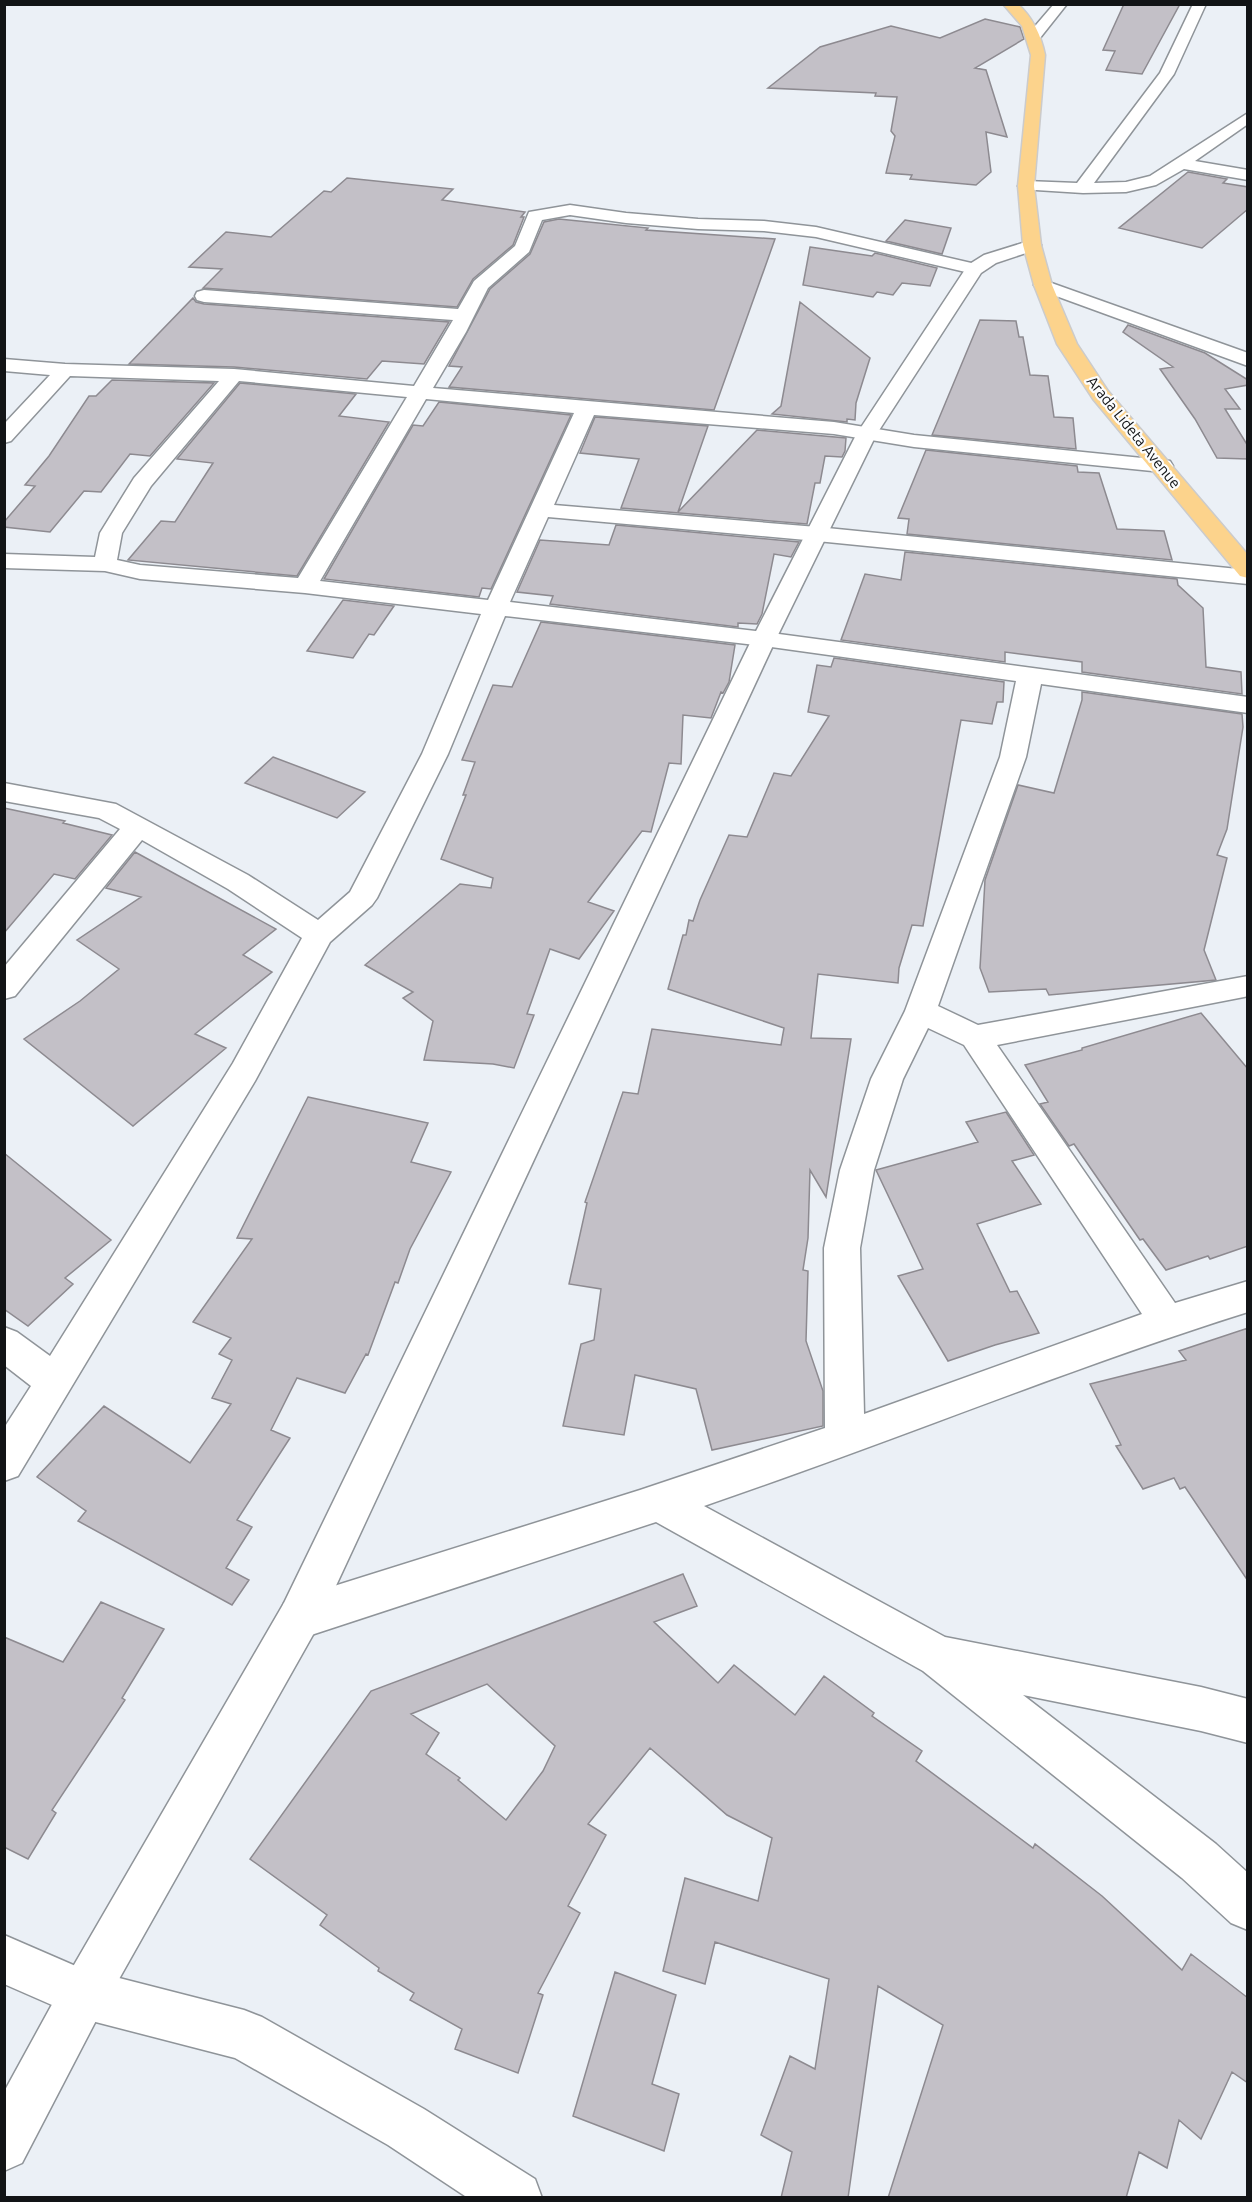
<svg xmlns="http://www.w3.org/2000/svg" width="1252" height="2202" font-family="Ubuntu,sans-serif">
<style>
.building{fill:#c3c0c7;stroke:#8d8a90;stroke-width:1.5;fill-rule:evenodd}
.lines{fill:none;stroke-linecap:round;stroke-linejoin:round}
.minor-casing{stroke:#8f9499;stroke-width:3}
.tertiary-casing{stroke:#8f9499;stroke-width:3}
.secondary-casing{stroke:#8f9499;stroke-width:3}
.trunk-casing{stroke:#cbcbcc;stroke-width:3}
.minor{fill:#fff;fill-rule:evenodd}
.tertiary{fill:#fff;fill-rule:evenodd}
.secondary{fill:#fff;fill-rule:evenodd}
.trunk{fill:#fcd38c;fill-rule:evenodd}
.labels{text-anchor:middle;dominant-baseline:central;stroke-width:4.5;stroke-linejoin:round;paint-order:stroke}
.far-street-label{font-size:15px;fill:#121416;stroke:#fcfdfe}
</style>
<rect width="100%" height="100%" fill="#ebf0f6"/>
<path class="building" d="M 1124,4 L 1180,4 L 1142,74 L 1106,70 L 1115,51 L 1103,50 Z
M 985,19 L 1020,27 L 1024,39 L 975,68 L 986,70 L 1007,137 L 986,132 L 991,172 L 976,185 L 910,179 L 912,175 L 886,173 L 895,136 L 891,131 L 897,97 L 875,96 L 876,93 L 768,88 L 820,47 L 891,26 L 940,38 Z
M 1188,172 L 1227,179 L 1223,183 L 1248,187 L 1248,209 L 1202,248 L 1119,228 Z
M 347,178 L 453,189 L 442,200 L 525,212 L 521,217 L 524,217 L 513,245 L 473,279 L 457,307 L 203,288 L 222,269 L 189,267 L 226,232 L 271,237 L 324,191 L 331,192 Z
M 559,219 L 648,228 L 646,230 L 775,239 L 714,410 L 449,387 L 462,367 L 449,366 L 490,289 L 530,254 L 544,222 Z
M 905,220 L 951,228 L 942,254 L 886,241 Z
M 810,247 L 872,256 L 875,253 L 937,268 L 930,286 L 902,283 L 893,295 L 877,292 L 873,297 L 803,285 Z
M 193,298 L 196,302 L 204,304 L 449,322 L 424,364 L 382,361 L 367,379 L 234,367 L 129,364 Z
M 800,302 L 870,358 L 856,403 L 855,420 L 847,419 L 847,422 L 772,414 L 781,406 Z
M 980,320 L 1016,321 L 1019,337 L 1023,337 L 1030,375 L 1048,376 L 1054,417 L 1073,418 L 1076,449 L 932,435 Z
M 1128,325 L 1205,353 L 1248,380 L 1248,385 L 1225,389 L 1240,409 L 1225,409 L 1248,446 L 1248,459 L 1217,458 L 1195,419 L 1160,369 L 1173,367 L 1123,332 Z
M 112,380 L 214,383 L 150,456 L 130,454 L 101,492 L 84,491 L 50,532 L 4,527 L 4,522 L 35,486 L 25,485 L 49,456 L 89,396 L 96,396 Z
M 240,383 L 356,394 L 339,416 L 389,422 L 297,576 L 128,560 L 161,521 L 175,522 L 213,463 L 177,459 Z
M 439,402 L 571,415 L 491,589 L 482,588 L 479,597 L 324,579 L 413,425 L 423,426 Z
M 595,417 L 708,426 L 678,512 L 757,430 L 846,438 L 845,451 L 842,457 L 825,456 L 820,483 L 815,483 L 807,524 L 621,508 L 639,459 L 580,453 Z
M 926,450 L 1077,466 L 1078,472 L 1099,473 L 1117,529 L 1164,531 L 1172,560 L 907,534 L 909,519 L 898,518 Z
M 616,525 L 799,542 L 791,557 L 774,554 L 762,614 L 757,624 L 738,623 L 738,627 L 550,604 L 553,596 L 517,592 L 540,540 L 609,545 Z
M 905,552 L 1177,579 L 1178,585 L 1203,608 L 1206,667 L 1241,672 L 1242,694 L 1082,672 L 1082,662 L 1005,652 L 1005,662 L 841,640 L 865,574 L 901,580 Z
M 343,600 L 394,606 L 374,635 L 369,634 L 353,658 L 307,651 Z
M 541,622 L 735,645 L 729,682 L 723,693 L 721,692 L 711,718 L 683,715 L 681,764 L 669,763 L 651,832 L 642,831 L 588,902 L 614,911 L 579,959 L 550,949 L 527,1014 L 534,1015 L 514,1068 L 493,1064 L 424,1060 L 433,1021 L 403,998 L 413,992 L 365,965 L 460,884 L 491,888 L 493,878 L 441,859 L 466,795 L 463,795 L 475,762 L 462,760 L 493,685 L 512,687 Z
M 834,658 L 1004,682 L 1003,702 L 997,702 L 992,724 L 961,720 L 923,926 L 912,925 L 899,968 L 898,983 L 818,974 L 811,1038 L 851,1039 L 826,1197 L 810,1170 L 808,1238 L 803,1270 L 808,1271 L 806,1341 L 823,1391 L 823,1426 L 712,1450 L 696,1389 L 635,1375 L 624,1435 L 563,1426 L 581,1344 L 594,1340 L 601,1289 L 569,1284 L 587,1203 L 585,1202 L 623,1092 L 638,1094 L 652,1029 L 781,1045 L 784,1028 L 668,989 L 683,935 L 686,935 L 689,920 L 693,921 L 700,900 L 729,835 L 747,837 L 774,773 L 791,776 L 829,716 L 808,712 L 817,665 L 831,667 Z
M 1082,692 L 1242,714 L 1243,727 L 1227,829 L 1217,855 L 1227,858 L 1204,950 L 1216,980 L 1049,995 L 1046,989 L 989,992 L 980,968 L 985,880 L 1018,785 L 1054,793 L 1082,700 Z
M 273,757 L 318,774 L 365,792 L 337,818 L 245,783 Z
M 4,808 L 65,821 L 63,823 L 112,835 L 75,879 L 54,874 L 4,933 Z
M 135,852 L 276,929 L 243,955 L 272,972 L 195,1034 L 226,1048 L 133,1126 L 24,1039 L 80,1001 L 119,969 L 77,940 L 141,897 L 106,888 Z
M 1201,1013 L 1248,1069 L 1248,1246 L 1210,1259 L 1208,1256 L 1166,1270 L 1143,1239 L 1140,1240 L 1074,1144 L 1069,1146 L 1040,1104 L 1048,1102 L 1025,1065 L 1082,1050 L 1082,1048 Z
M 308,1097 L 428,1123 L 411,1162 L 451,1172 L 410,1249 L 398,1283 L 395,1282 L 368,1355 L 366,1354 L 345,1393 L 297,1378 L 271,1430 L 290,1438 L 237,1520 L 252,1527 L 226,1568 L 249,1580 L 232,1605 L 78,1521 L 86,1511 L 37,1477 L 104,1406 L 190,1463 L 231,1404 L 212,1398 L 232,1360 L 219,1354 L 231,1338 L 193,1322 L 252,1239 L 237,1238 Z
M 1006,1112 L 1034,1155 L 1012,1161 L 1041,1204 L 977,1224 L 1010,1292 L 1017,1291 L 1039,1333 L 995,1345 L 948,1361 L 898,1276 L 923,1269 L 876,1170 L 978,1142 L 966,1122 Z
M 4,1153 L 111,1240 L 65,1278 L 73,1284 L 28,1326 L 4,1309 Z
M 1248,1328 L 1248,1581 L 1185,1487 L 1180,1489 L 1174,1478 L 1143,1489 L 1116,1446 L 1121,1445 L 1090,1384 L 1186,1360 L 1179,1351 Z
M 683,1574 L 697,1606 L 654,1622 L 718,1683 L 734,1665 L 795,1715 L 824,1676 L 874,1713 L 872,1716 L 922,1751 L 916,1761 L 1033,1848 L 1035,1844 L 1102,1896 L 1182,1970 L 1191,1954 L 1248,1998 L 1248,2083 L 1232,2072 L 1201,2139 L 1179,2120 L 1167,2168 L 1139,2152 L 1126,2198 L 888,2198 L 943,2025 L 878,1986 L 848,2198 L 781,2198 L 792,2152 L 761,2135 L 790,2056 L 815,2069 L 829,1979 L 715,1942 L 705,1984 L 663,1971 L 685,1878 L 758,1901 L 772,1838 L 727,1815 L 650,1748 L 588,1824 L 606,1835 L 568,1906 L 580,1913 L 538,1993 L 543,1995 L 518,2073 L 455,2049 L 462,2029 L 410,2000 L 414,1993 L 378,1971 L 379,1968 L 320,1925 L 327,1915 L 250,1859 L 371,1691 ZM 487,1684 L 555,1746 L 543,1771 L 506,1820 L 458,1780 L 460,1778 L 426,1754 L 439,1733 L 411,1714 Z
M 101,1602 L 164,1629 L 122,1698 L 125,1700 L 52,1810 L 56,1813 L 28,1859 L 4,1847 L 4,1637 L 63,1662 Z
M 615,1972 L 676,1995 L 652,2084 L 679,2094 L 664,2151 L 573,2116 Z"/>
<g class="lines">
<g class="minor-casing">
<path id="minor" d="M 1054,4 L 1067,4 L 1040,38 L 1030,38 L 1028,35 L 1030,32 Z
M 1193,4 L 1206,4 L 1174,74 L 1094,183 L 1126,182 L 1150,176 L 1248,113 L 1248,124 L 1195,161 L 1248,170 L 1248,180 L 1184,169 L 1156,185 L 1126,192 L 1083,193 L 1020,189 L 1018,186 L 1020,183 L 1026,181 L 1077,183 L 1160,73 Z
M 570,205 L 626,213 L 698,219 L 764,221 L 816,227 L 980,265 L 983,269 L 980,273 L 974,274 L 816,237 L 764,231 L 698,229 L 626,223 L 570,215 L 542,220 L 529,252 L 488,288 L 466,332 L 433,388 L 834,422 L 914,435 L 1162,460 L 1170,461 L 1173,466 L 1170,471 L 1162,472 L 914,447 L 834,434 L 594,415 L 554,505 L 817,527 L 1248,570 L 1248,584 L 817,541 L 548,517 L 510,602 L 764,632 L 1248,697 L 1248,713 L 1041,684 L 1026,757 L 938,1006 L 978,1025 L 1248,976 L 1248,996 L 1244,997 L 997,1045 L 1175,1303 L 1248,1281 L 1248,1312 C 1064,1370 886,1444 704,1506 L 945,1637 L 1201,1687 L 1248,1699 L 1248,1743 L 1201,1731 L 1023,1695 L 1216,1844 L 1248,1873 L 1248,1930 L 1231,1923 L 1182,1878 L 923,1671 L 656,1522 L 299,1639 L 284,1633 L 278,1618 L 284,1603 L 299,1597 L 640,1490 L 825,1428 L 824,1248 L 840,1170 L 871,1079 L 905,1011 L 1000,757 L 1016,681 L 764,646 L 505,616 L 448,754 L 377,898 L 372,905 L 330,942 L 255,1081 L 18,1476 L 4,1481 L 4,1428 L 31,1386 L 4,1365 L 4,1327 L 17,1332 L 50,1356 L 233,1063 L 302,938 L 228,889 L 142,840 L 15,996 L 4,999 L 4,967 L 120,829 L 99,818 L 4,801 L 4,783 L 116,804 L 248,875 L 318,920 L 350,892 L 422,754 L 481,614 L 305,593 L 140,579 L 105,571 L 4,568 L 4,554 L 95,557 L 100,533 L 134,478 L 219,381 L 70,376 L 11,441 L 4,443 L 4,424 L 50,375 L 4,371 L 4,359 L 65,364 L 234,369 L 414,386 L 453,320 L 204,302 L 197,300 L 195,296 L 197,292 L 204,290 L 458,309 L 474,281 L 515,246 L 529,212 ZM 239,381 L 407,397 L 298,578 L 140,565 L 117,560 L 122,533 L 151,486 ZM 426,399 L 574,413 L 488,600 L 320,581 ZM 928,1028 L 964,1045 L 1142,1314 L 864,1414 L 860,1248 L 874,1170 L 903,1079 Z
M 1043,280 L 1248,353 L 1248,366 L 1037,289 L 1034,285 L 1037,281 Z
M 4,1935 L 101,1977 L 109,1994 L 101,2011 L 84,2019 L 4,1984 Z"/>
</g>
<g class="tertiary-casing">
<path id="tertiary" d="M 84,1969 L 244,2010 L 262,2017 L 424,2109 L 535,2179 L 542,2198 L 468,2198 L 388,2145 L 235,2058 L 84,2019 L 67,2011 L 59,1994 L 67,1977 Z"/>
</g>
<g class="secondary-casing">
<path id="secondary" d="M 1032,240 L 1038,241 L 1041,245 L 1038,249 L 996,263 L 981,273 L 876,435 L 776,639 L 314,1633 L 101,2011 L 22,2163 L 4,2171 L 4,2092 L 67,1977 L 284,1603 L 752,639 L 856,435 L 968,265 L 984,255 Z"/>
</g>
<g class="trunk-casing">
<path id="trunk" d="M 1003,4 L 1018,4 C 1033,18 1041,35 1045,55 L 1034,186 L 1041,245 L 1052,285 L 1077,344 L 1108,391 L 1248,555 L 1248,578 L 1240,576 L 1093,399 L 1057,344 L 1034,285 L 1023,245 L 1018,186 L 1031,55 L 1022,26 Z"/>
</g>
<use href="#minor" class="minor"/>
<use href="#tertiary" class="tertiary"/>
<use href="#secondary" class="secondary"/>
<use href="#trunk" class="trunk"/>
</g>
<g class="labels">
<g class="far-street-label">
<text transform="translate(1134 432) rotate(51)">Arada Lideta Avenue</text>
</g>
</g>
<rect width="1252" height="2202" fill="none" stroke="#121416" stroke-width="12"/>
</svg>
